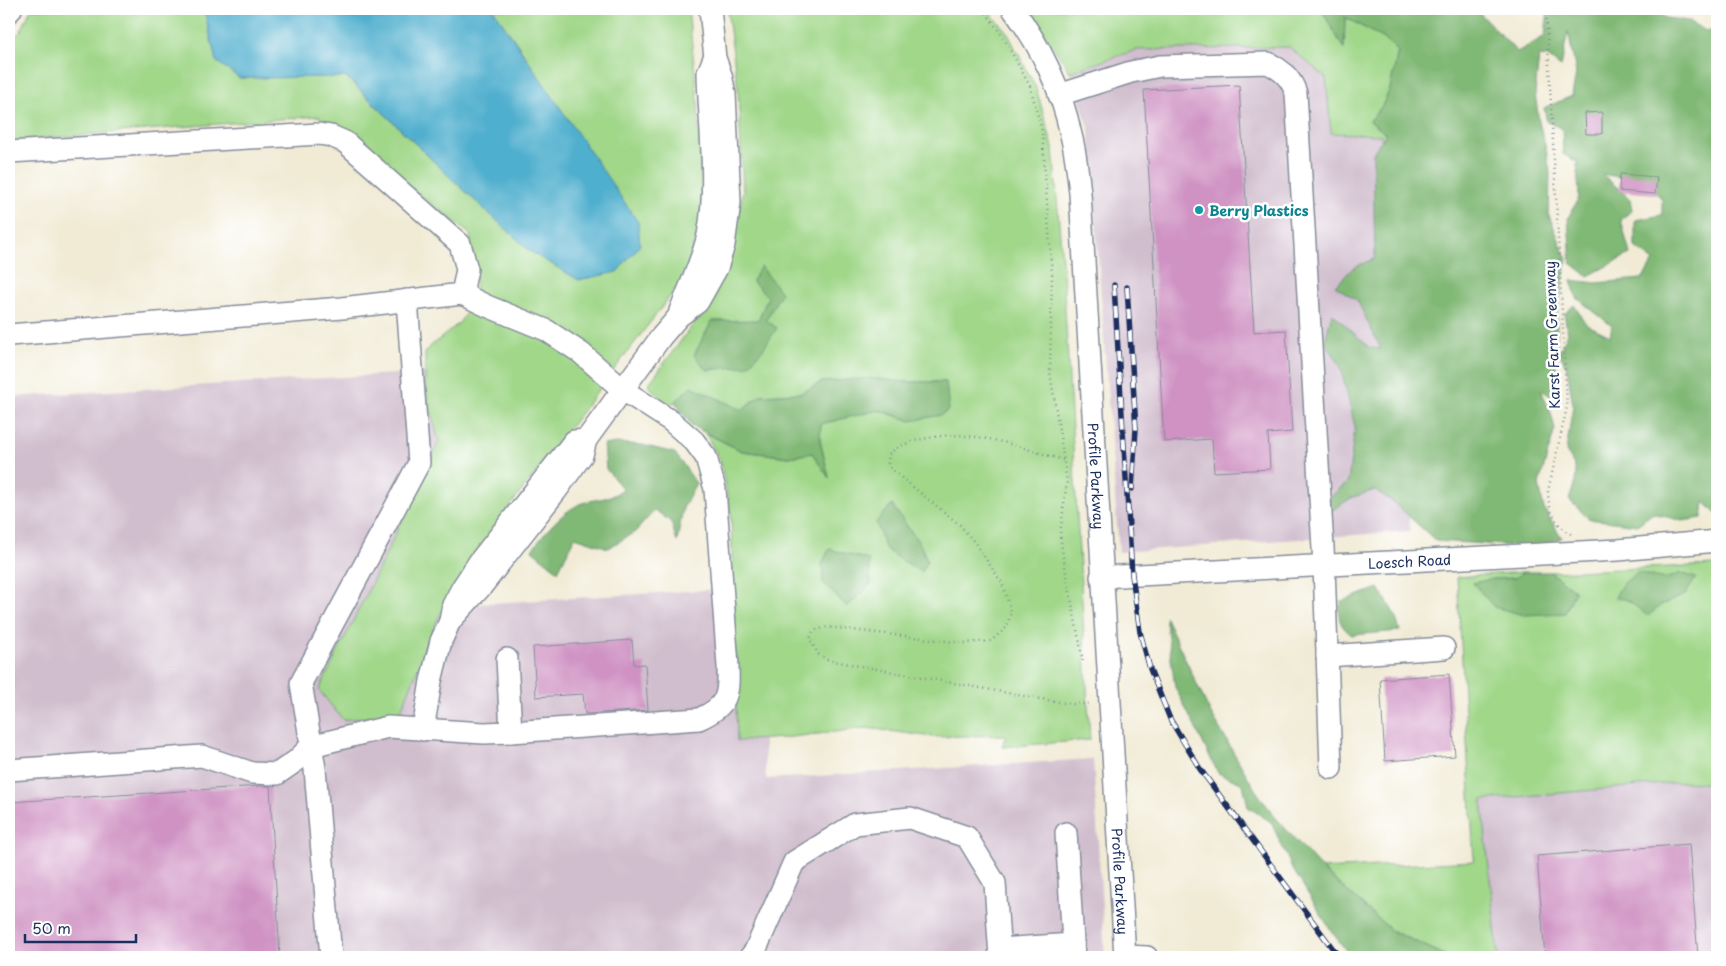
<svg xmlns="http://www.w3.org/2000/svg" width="1726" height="966" font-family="'Playpen Sans',sans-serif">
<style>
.industrial{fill:#d0bdcd}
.green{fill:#a0d789;stroke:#5e8374}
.forest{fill:#80b875;stroke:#4e746a}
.water{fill:#4fafce;stroke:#356f96}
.building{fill:#cf92c3}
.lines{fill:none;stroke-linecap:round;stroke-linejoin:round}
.minor-casing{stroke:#868d9a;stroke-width:24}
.path{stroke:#868d9a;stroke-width:2.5;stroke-dasharray:1 4;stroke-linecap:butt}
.minor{stroke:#fff;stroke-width:21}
.rail-casing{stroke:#1b2f5e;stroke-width:5.5}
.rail{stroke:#fff;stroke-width:4;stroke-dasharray:11;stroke-linecap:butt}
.culture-dot{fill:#0f9aa8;stroke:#fff;stroke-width:2}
.labels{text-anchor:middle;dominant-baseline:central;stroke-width:5;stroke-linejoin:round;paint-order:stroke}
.culture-label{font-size:14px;font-weight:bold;fill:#0d838f;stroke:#fff;text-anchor:start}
.street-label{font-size:14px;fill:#1b2f5e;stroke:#fff}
</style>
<rect width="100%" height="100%" fill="#fff"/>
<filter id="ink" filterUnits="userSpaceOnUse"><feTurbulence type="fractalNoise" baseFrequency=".02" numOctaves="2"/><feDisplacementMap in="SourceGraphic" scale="10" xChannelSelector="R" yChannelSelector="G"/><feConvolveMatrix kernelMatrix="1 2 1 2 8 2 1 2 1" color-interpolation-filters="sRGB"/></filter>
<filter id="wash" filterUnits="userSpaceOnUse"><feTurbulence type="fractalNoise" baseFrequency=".0096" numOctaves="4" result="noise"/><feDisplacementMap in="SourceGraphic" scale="20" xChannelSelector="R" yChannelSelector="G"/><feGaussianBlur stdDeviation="1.12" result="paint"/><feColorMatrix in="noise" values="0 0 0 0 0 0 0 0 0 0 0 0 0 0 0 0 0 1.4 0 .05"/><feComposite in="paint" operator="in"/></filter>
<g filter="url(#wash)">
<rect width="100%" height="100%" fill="#f1ebd5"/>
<path class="industrial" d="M 1289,47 L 1326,78 L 1331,133 L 1382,135 L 1410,531 L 1119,552 L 1089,127 L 1070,72 L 1136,50 Z
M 459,370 L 474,604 L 754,587 L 766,779 L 1093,759 L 1105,957 L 9,957 L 9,397 Z
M 1684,782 L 1717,784 L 1717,957 L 1498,957 L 1482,800 Z"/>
<path class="green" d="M 31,9 L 204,9 L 216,61 L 239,78 L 346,77 L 453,180 L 531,252 L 579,280 L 527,58 L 493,9 L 688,9 L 698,100 L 702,218 L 684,278 L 504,514 L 439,616 L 400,713 L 343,720 L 319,690 L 385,556 L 439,442 L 425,388 L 425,351 L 459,323 L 477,297 L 470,234 L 318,116 L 9,141 L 9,42 L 21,31 Z
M 727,9 L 987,9 L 1007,32 L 1036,88 L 1053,147 L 1063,274 L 1090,740 L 1002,747 L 1006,735 L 933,737 L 867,728 L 784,738 L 737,741 L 731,514 L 720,460 L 705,433 L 742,451 L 789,457 L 812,453 L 829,477 L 820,441 L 821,424 L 878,410 L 911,421 L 946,382 L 822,382 L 801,393 L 760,395 L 742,410 L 691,386 L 675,402 L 667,405 L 648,385 L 706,307 L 730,261 L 743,190 L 738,89 Z
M 1028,9 L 1321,9 L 1344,48 L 1345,17 L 1383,38 L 1398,51 L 1390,89 L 1382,106 L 1370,121 L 1386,134 L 1382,140 L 1381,135 L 1331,133 L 1326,78 L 1289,47 L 1136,50 L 1070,72 Z
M 1717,565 L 1717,784 L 1684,782 L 1482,800 L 1498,957 L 1449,957 L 1392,931 L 1322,869 L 1474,861 L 1457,577 L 1523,572 L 1515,578 L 1492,579 L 1575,591 L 1550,572 Z"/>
<path class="forest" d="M 1321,9 L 1476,9 L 1517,52 L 1545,36 L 1548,9 L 1571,9 L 1575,14 L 1609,17 L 1617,15 L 1614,9 L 1649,9 L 1666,18 L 1688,21 L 1706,31 L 1717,30 L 1717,321 L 1715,325 L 1717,332 L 1717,515 L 1704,502 L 1702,518 L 1682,521 L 1653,513 L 1637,525 L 1589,519 L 1569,500 C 1576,478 1581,472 1566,452 L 1573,405 L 1567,368 L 1559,352 L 1568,333 L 1564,314 L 1574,305 L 1586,324 L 1610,336 L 1612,326 L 1577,298 L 1571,280 L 1596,283 L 1642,279 L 1654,261 L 1635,247 L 1635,220 L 1662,215 L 1662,199 L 1647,182 L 1602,174 L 1630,199 L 1632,210 L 1621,220 L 1630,254 L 1588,276 L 1571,263 L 1568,218 L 1579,197 L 1577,162 L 1563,154 L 1562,128 L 1547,122 L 1544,108 L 1572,96 L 1576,73 L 1568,31 L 1561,67 L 1548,57 L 1539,56 L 1535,93 L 1539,122 L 1546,149 L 1550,172 L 1549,216 L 1567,259 L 1557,313 L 1556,399 L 1541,390 L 1551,413 L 1555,429 L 1539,484 L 1544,509 L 1562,538 L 1534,547 L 1436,541 L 1393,502 L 1375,490 L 1351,498 L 1331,511 L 1329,498 L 1348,482 L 1355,427 L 1340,365 L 1325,341 L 1332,313 L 1370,348 L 1381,349 L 1357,300 L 1335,286 L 1353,268 L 1375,258 L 1373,153 L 1386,134 L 1370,121 L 1382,106 L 1390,89 L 1398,51 L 1383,38 L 1345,17 L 1344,49 Z
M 761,266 L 781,293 L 766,320 L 777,328 L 763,349 L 748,366 L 707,370 L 694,355 L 712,321 L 758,320 L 768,297 L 752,281 Z
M 870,378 L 907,382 L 946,382 L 949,410 L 941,415 L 911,421 L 878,410 L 821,424 L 820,441 L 829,478 L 812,453 L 789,457 L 742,451 L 692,426 L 675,402 L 691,386 L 742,410 L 760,395 L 801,393 L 822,382 Z
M 615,443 L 642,445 L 675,453 L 696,483 L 683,508 L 677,542 L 671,522 L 655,510 L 635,532 L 608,548 L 575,537 L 558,571 L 532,550 C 544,533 563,510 583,503 C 600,497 608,501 623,489 L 606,469 L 604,445 Z
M 892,505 L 920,544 L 927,560 L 922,572 L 896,557 L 885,548 L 876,522 Z
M 829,549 L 869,560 L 871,584 L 847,607 L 823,583 L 822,564 Z
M 1523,572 L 1550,572 L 1575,591 L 1565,613 L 1524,615 L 1494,607 L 1473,583 L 1492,579 L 1515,578 Z
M 1639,572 C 1654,577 1665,582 1680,573 L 1696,578 L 1685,595 L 1661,605 L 1648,616 L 1629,601 L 1615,597 L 1623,583 Z
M 1379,588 L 1395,615 L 1400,631 L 1352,635 C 1339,626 1336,616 1342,601 Z
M 1165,616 L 1210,712 L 1256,791 L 1276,818 L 1322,869 L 1392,931 L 1449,957 L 1351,957 L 1332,932 L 1292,868 L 1271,822 L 1248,807 L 1243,784 L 1218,773 L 1175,687 Z"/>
<path class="water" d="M 204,9 L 493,9 L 638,222 L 640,245 L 617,272 L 579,280 L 531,252 L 453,180 L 347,77 L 239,78 L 216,61 Z"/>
<g id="blocks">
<path class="building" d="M 1239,85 L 1254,332 L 1286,330 L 1292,432 L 1268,434 L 1270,469 L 1214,472 L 1212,439 L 1164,442 L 1144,90 Z
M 1602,112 L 1602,134 L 1586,134 L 1585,113 Z
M 1620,174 L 1657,177 L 1655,194 L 1619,191 Z
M 632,640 L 634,665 L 645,664 L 648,710 L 585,714 L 583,694 L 536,697 L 533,647 Z
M 1449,674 L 1455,756 L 1385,761 L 1380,679 Z
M 260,786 L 270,786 L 280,957 L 9,957 L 9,802 Z
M 1689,844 L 1698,957 L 1545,957 L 1537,856 Z"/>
</g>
</g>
<g filter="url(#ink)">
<use href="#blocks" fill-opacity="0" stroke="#868d9a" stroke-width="1"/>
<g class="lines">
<g class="minor-casing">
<g id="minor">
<path id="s1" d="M 1013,9 C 1040,45 1062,90 1071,135 C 1076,154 1078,174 1080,193 L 1125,957"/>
<path d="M 9,12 L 11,9"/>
<path d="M 1059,95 L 1131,72 L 1160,66 L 1268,63 C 1282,70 1291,78 1296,93 L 1324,565 L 1331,768"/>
<path d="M 9,152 L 319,134 L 331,136 L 345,142 L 460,244 L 467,269 L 462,294 L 342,308 L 9,335"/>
<path d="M 680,311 C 690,286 702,261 708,235 C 718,185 709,124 708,73 L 714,58"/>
<path id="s2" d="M 1101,577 L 1618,550 L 1717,541"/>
<path d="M 450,621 L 481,587 L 556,491 L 582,455 L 586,440 L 661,337 L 679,316 L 698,302 L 717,268 L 724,245 L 730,202 L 725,94 L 721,75 L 715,58 L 710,9"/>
<path d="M 1327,656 L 1444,648"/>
<path d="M 507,659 L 511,732"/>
<path d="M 423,730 L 431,681 L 441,641 L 450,621 L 453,605 L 462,588 L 479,562 L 574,441 L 586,440"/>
<path d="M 9,770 L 202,756 L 252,773 L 277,774 L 296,761 L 311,746 L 388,727 L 484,733 L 511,732 L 699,719 C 728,706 729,695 728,666 L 715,489 L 706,457 L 694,441 L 671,421 L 623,390 L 581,353 L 546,330 L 487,306 L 462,294"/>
<path d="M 1066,833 L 1074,957"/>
<path d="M 1000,949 L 1073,944"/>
<path d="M 1125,956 L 1147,957"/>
<path d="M 331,957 L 315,769 L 301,683 L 419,463 L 407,300"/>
<path d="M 750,957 L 755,951 L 794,862 L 855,824 L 910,818 L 967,837 L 995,883 L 1000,957"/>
</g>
</g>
<path class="path" d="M 983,9 L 1002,35 L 1030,86 L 1042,131 L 1052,274 L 1050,372 L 1067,481 L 1060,534 L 1063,556 L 1083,661
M 1546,9 L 1567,407 L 1548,491 C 1548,509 1555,526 1571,534
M 1063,460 C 1032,451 999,438 966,436 C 954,434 940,436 928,438 C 913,441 900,444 889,454 L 888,463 L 891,469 L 960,525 L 975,543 L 1002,583 L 1011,611 L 1007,627 L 991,641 L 964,643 L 827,627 L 813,631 L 810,639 L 818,654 L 828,660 L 1035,698 L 1071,704 L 1092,704"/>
<use href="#minor" class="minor"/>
<g class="rail-casing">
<path id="rail" d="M 1114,285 L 1132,575 L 1140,632 L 1150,669 L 1170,719 L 1200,769 L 1339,957
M 1127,287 L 1136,429 L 1132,489"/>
</g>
<use href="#rail" class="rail"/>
</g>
</g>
<circle class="culture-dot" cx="1199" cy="210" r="5"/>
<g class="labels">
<g class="culture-label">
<text x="1209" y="210">Berry Plastics</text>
</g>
<g class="street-label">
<text transform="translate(1552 335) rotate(-92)">Karst Farm Greenway</text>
<text stroke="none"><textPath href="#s1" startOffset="482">Profile Parkway</textPath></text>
<text stroke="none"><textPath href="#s2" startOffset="309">Loesch Road</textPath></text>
<text stroke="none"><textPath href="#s1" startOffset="888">Profile Parkway</textPath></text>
</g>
</g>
<rect width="1726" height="966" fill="none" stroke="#fff" stroke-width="30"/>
<path d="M25 934v8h111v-8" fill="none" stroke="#1b2f5e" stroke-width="2.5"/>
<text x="32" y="934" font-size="15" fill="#1b2f5e" stroke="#ffffff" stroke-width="4" paint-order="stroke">50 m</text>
</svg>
